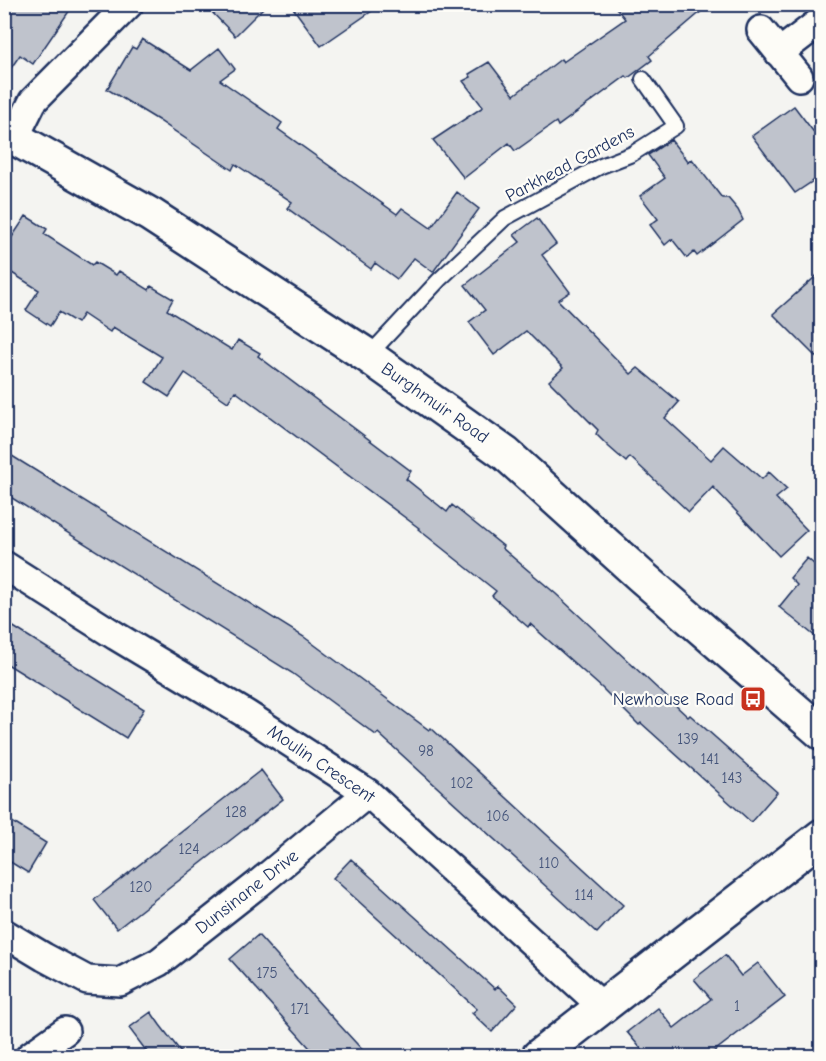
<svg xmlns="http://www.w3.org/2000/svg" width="826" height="1061" font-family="'Comic Neue',sans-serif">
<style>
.building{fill:#bfc3cc;stroke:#1b2f5e;stroke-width:1.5}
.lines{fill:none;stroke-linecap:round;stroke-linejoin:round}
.lane-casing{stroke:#1b2f5e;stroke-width:18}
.street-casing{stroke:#1b2f5e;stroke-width:32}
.secondary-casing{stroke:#1b2f5e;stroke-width:38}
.lane{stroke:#fdfcf7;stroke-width:14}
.street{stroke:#fdfcf7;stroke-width:27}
.secondary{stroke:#fdfcf7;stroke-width:33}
.labels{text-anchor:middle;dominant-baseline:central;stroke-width:4.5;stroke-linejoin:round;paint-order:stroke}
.number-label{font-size:15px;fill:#44547a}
.street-label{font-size:18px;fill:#1b2f5e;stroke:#fdfcf7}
.poi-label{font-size:18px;fill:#1b2f5e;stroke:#fdfcf7;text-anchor:end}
</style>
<rect width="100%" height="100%" fill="#f4f4f1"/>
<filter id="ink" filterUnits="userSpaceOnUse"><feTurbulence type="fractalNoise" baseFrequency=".0167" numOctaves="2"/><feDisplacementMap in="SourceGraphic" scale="12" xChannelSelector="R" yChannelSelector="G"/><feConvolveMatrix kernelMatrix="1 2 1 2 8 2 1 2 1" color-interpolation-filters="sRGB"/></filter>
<g filter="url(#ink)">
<path class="building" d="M 4,4 L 74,4 L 33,64 L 20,55 L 4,78 Z
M 204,4 L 267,4 L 235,36 Z
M 290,4 L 382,4 L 321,46 Z
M 613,4 L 710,4 L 649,56 L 652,60 L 628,78 L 626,76 L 558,126 L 556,122 L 515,151 L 509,143 L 464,178 L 433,140 L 483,107 L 463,81 L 471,77 L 469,74 L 489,62 L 514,95 L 561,59 L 563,62 L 625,19 Z
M 142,39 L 191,70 L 219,48 L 235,69 L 220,80 L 282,123 L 278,129 L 397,214 L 402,208 L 431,228 L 457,192 L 479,209 L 433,272 L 414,258 L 397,279 L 375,263 L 371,269 L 287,208 L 292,202 L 235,164 L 232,170 L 158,120 L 107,89 L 132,47 L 136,49 Z
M 794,106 L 822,143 L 822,175 L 795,193 L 752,136 Z
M 671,140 L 688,162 L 692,159 L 722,198 L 728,198 L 738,210 L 743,220 L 697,256 L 694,252 L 687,258 L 672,239 L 665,245 L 650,225 L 658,219 L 640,196 L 665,178 L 648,155 Z
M 26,216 L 47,229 L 44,234 L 92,265 L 95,262 L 116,275 L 119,271 L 149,290 L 151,286 L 173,299 L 167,310 L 232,350 L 238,340 L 260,353 L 258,356 L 411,471 L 406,479 L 447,512 L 452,505 L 503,546 L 502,548 L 556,594 L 688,717 L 690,715 L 777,792 L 751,822 L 641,723 L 639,725 L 602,688 L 530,624 L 528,627 L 492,596 L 496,591 L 418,529 L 419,528 L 235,391 L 228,402 L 185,373 L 169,397 L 146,382 L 162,357 L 113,327 L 110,332 L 83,314 L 77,323 L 59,312 L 50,326 L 26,310 L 39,290 L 4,268 L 4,249 Z
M 537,218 L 556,244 L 542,255 L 570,292 L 558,300 L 631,374 L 638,368 L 679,402 L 665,418 L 711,460 L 724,446 L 762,479 L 769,472 L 787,489 L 776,498 L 807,530 L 779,556 L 713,487 L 689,512 L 630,457 L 626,462 L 609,447 L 596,434 L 598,430 L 549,381 L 563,368 L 526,331 L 494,355 L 469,322 L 485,310 L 465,285 L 520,242 L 514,235 Z
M 822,271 L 822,363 L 773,314 Z
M 4,451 L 304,637 L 429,730 L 431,728 L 623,905 L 597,933 L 378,733 L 376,735 L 292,673 L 4,493 Z
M 822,557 L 822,642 L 779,607 L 797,585 L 790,578 L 807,558 L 815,565 Z
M 4,621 L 144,709 L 126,738 L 4,662 Z
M 261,770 L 283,799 L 117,929 L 94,900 Z
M 4,817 L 46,843 L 28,873 L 4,858 Z
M 351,859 L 495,989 L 498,986 L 517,1004 L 492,1032 L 472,1013 L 477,1009 L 333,878 Z
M 258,935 L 322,1006 L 368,1056 L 317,1056 L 230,959 Z
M 725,955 L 741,976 L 758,963 L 785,997 L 708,1056 L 647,1056 L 627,1032 L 658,1008 L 674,1028 L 711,999 L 694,979 Z
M 151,1012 L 160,1025 L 184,1056 L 150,1056 L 129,1028 Z"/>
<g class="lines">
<g class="lane-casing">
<path id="lane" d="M 368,356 L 439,280 L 505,218 L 601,166 L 632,154 L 676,126 L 643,79"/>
</g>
<g class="street-casing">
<path id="street" d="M 761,30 L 799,77
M 779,53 L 822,20
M 15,137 L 33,101 L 129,4
M 4,565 L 116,636 L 246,714 L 368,793 L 603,1007
M 4,933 L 44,957 L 87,980 L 120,982 L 159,962 L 258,884 L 368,793
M 30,1056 L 65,1031"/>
</g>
<g class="secondary-casing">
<path id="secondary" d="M 4,132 L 151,215 L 368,356 L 506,454 L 641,576 L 822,733
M 539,1056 L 822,836"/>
</g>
<use href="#lane" class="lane"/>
<use href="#street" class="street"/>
<use href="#secondary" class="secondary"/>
</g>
</g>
<defs>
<g id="bus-square" transform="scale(1.35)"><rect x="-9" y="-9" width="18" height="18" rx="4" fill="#c8321e" stroke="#fdfcf7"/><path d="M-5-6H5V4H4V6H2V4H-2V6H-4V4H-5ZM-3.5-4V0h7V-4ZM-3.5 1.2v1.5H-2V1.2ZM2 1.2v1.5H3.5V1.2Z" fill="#fff"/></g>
</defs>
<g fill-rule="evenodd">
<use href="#bus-square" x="753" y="699"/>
</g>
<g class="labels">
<g class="number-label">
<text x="688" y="739">139</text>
<text x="426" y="751">98</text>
<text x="710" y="759">141</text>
<text x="732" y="778">143</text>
<text x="462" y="783">102</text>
<text x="236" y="812">128</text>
<text x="498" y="816">106</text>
<text x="189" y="849">124</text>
<text x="549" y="863">110</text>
<text x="141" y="887">120</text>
<text x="584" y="895">114</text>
<text x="267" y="973">175</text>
<text x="737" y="1006">1</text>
<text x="300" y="1009">171</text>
</g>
<g class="street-label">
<text transform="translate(570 164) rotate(-28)">Parkhead Gardens</text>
<text transform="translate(435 403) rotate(35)">Burghmuir Road</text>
<text transform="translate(321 764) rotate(34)">Moulin Crescent</text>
<text transform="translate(247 892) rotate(-38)">Dunsinane Drive</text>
</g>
<g class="poi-label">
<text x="734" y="699">Newhouse Road</text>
</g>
</g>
<rect width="826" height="1061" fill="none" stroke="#fdfcf7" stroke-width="24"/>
<rect x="12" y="12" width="802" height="1037" fill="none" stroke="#1b2f5e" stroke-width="2" filter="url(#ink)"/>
</svg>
